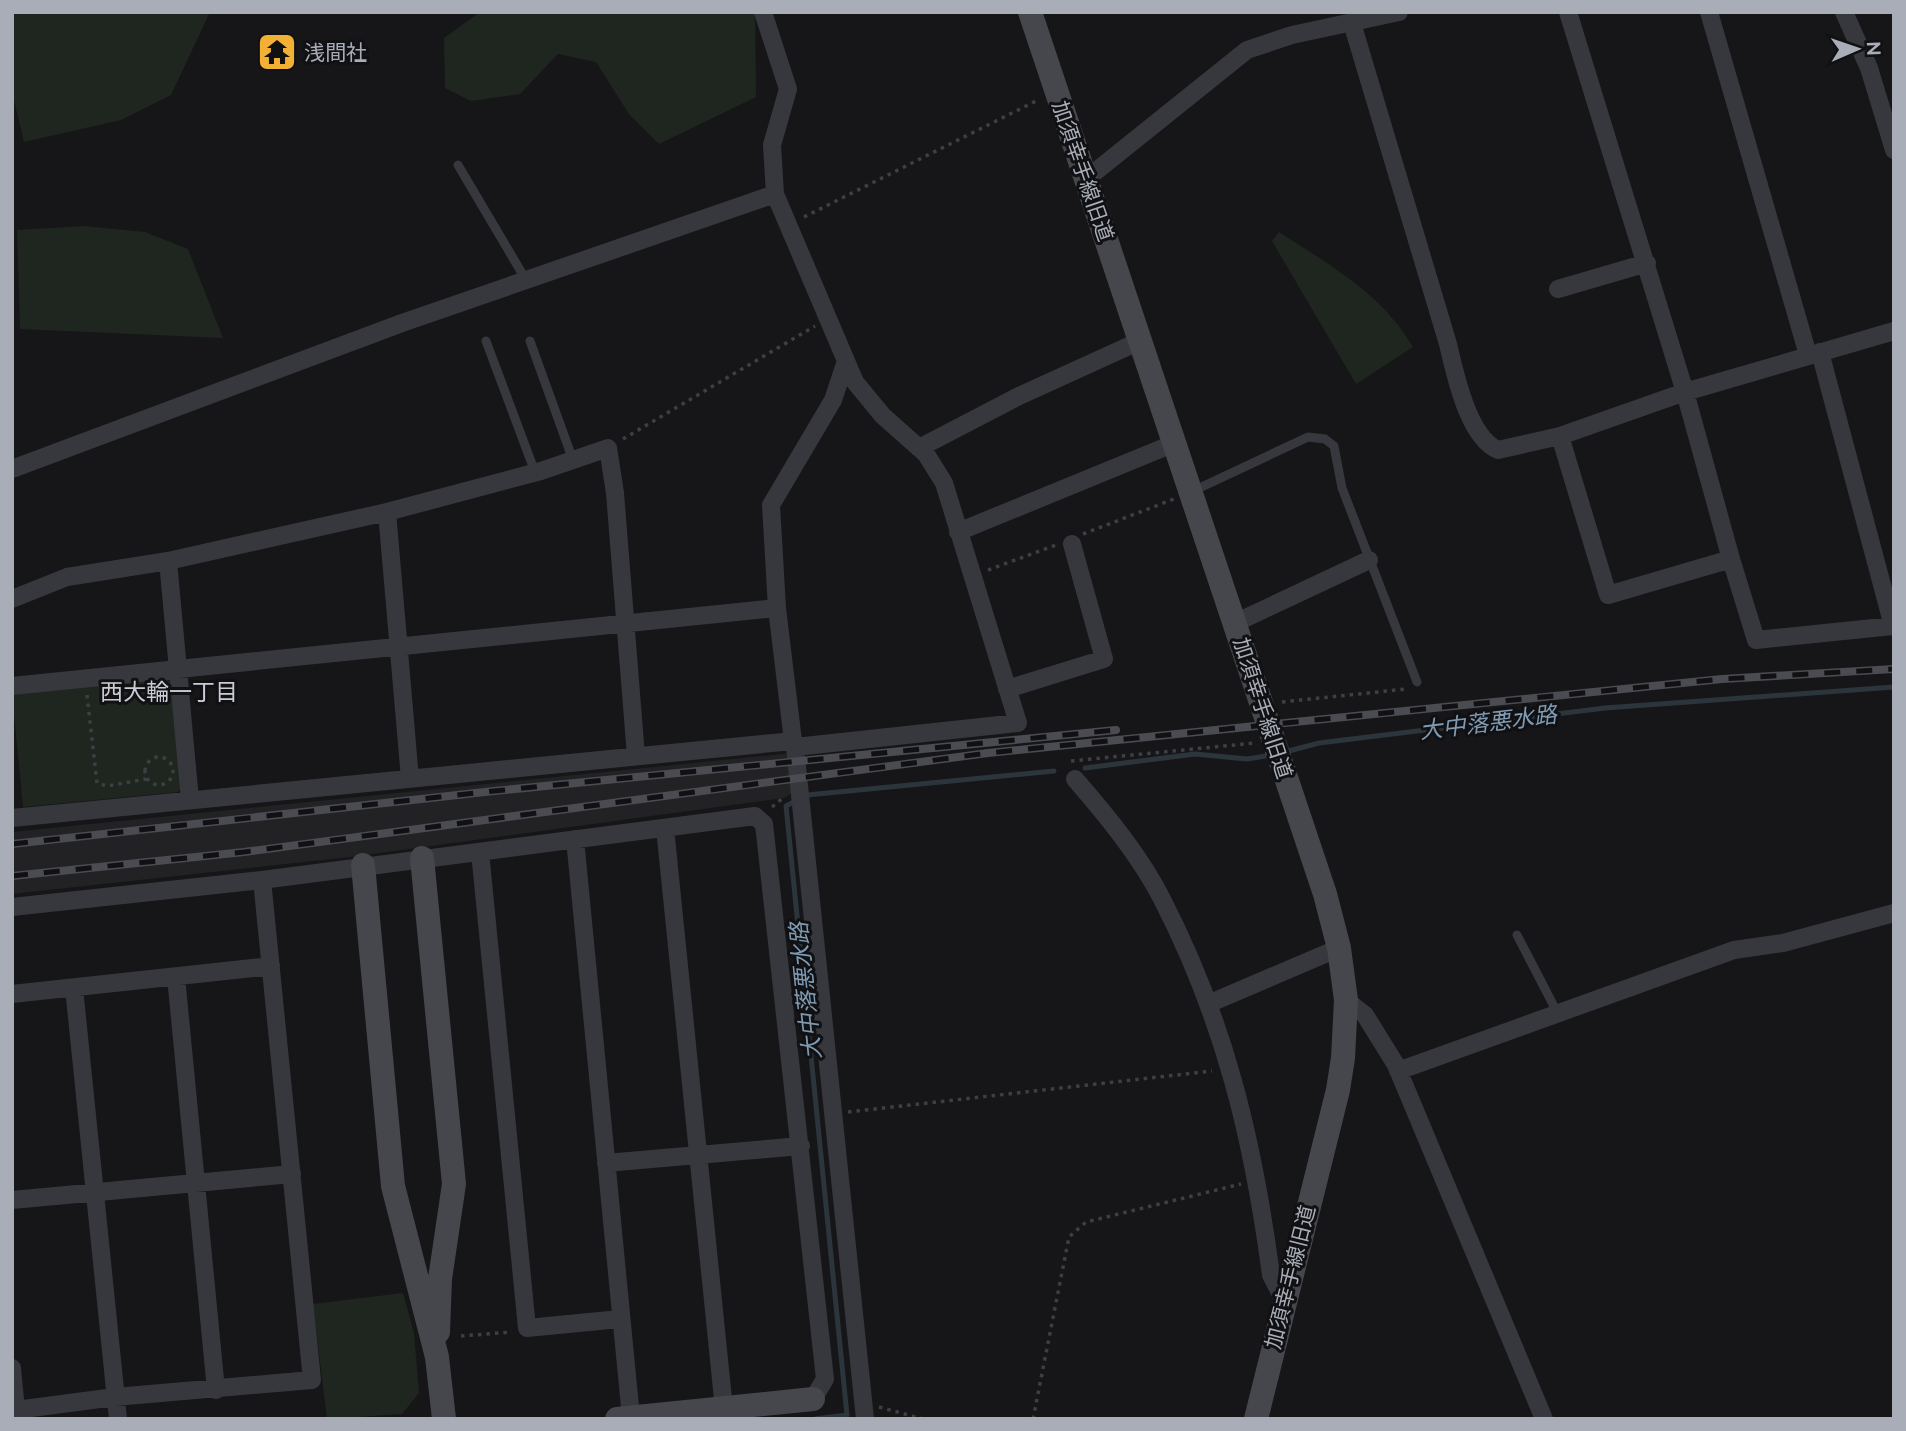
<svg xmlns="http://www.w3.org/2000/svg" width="1906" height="1431" font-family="Raleway,'Noto Sans JP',sans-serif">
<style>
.built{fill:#222225}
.green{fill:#1e261f}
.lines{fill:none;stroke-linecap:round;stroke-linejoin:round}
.stream{stroke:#2c353c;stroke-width:5}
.path{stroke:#3d3f44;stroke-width:3.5;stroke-dasharray:3.5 5;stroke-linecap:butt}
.lane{stroke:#37383d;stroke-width:9}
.street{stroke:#37383d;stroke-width:18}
.secondary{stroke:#45474d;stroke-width:24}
.rail-casing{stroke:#4a4c52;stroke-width:8}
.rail{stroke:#111113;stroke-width:5;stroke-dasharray:16;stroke-linecap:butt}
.labels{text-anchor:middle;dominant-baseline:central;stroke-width:6;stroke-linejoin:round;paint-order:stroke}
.poi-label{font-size:21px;fill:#a8adb8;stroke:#111113;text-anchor:start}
.street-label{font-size:21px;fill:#a8adb8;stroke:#111113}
.neighbourhood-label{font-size:23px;fill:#c9ccd4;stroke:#111113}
.water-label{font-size:23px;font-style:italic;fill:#7f9bb3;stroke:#111113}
</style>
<rect width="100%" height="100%" fill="#161618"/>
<path class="built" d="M 792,753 L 797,790 L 784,798 L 358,856 L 12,894 L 12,832 Z"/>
<path class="green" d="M 12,12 L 210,12 L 171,95 L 121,120 L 24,142 L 12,92 Z
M 480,12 L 755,12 L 756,97 L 659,144 L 629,114 L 596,62 L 558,54 L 520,94 L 471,101 L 445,88 L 444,38 Z
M 84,226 L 145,232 L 188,249 L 223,338 L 20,329 L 17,230 Z
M 1279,232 C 1330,265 1382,294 1413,347 L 1356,384 L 1272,241 Z
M 166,678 L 174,685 L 184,785 L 178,792 L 23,807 L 12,694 Z
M 403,1293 L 414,1333 L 419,1393 L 402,1414 L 327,1419 L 313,1304 Z"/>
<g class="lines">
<path class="stream" d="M 1285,752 L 1319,743 L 1605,708 L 1894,687
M 1085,768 L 1195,754 L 1247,759 L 1272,755
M 815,1419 L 847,1415 L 786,806 L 807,795 L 1054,771"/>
<path class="path" d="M 804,217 L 1038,100
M 623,439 L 815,326
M 1083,534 L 1174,499
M 988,570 L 1056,545
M 87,695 L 97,783 L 107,786 L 146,779
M 1282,702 L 1406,689
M145 771a14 14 0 1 1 28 0a14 14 0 1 1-28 0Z
M 1071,761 L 1255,743
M 772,807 L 784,797
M 848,1112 L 1212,1071
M 461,1336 L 512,1332
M 879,1407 L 923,1419
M 1033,1419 L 1069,1237 L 1086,1222 L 1241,1184"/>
<path class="lane" d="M 458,165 L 526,280
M 486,341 L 535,472
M 530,341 L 573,460
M 1193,491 L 1308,437 L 1325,439 L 1334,446 L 1342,488 L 1417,682
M 1517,935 L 1558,1014"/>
<path class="street" d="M 763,12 L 788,89 L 772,145 L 775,194 L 855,382 L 883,416 L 926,454 L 944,483 L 1018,723 L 795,747 L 793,741
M 1568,12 L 1685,392 L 1894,331
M 1709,12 L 1808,355
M 1844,12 L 1869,68 L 1894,150
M 1352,23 L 1448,344 C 1455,374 1468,437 1498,450 L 1560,436
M 1085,180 L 1247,50 L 1292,35 L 1399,12
M 1558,289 L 1647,263
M 1685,392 L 1731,559 L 1608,595 L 1560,436 Z
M 919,448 L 1019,396 L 1142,340
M 12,469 L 402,323 L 775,194
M 387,512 L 410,779
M 958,532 L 1175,443
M 1731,559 L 1756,640 L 1893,626 L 1820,352
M 168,561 L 190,800
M 12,599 L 67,577 L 168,561 L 387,512 L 541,471 L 608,448 L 615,493 L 636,756
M 1235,623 L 1369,560
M 12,686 L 777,608
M 1007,689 L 1104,659 L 1072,544
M 795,747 L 865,1419
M 1075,779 C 1107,816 1140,856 1162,899 C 1225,1022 1253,1139 1271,1275 L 1284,1300
M 12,818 L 793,741 L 777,608 L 771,505 L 833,400 L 846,361
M 665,828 L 724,1409
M 575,839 L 631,1417
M 480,852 L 527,1328 L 620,1319
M 12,907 L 262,880 L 755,816 L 764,824 L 825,1379 L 813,1399
M 176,977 L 216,1390
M 74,988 L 118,1419
M 12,994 L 271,966
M 1346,1000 L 1365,1015 L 1396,1065 L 1544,1419
M 1208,1004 L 1339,948
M 1398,1071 L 1734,950 L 1783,943 L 1894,913
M 606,1163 L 801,1146
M 12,1200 L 292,1174
M 12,1368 L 16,1410 L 115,1397 L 312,1380 L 262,880"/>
<path class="secondary" d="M 1030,12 L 1325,894 L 1339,948 L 1346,1000 L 1343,1058 L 1338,1090 L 1256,1419
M 422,858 L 454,1184 L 440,1279 L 438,1332
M 363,865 L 393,1186 L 437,1357 L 444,1419
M 617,1419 L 813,1399"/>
<g class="rail-casing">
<path id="rail" d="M 12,844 L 494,791 L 1116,730
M 12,876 L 244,852 L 988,753 L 1722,679 L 1894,669"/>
</g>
<use href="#rail" class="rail"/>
</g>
<defs>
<g id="temple-square" transform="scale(2.0125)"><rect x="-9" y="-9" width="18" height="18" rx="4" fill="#f2b134" stroke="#111113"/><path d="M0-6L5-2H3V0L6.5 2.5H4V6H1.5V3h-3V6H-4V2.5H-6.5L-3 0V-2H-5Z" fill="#111"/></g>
</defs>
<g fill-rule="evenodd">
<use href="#temple-square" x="277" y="52"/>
</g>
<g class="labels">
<g class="poi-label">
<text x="304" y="52">浅間社</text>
</g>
<g class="street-label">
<text transform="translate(1083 171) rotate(71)">加須幸手線旧道</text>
<text transform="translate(1263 708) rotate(72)">加須幸手線旧道</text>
<text transform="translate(1290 1277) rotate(-76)">加須幸手線旧道</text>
</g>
<g class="neighbourhood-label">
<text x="169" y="691">西大輪一丁目</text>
</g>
<g class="water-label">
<text transform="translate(1488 722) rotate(-7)">大中落悪水路</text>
<text transform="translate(805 991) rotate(-96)">大中落悪水路</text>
</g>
</g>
<rect width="1906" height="1431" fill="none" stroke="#a8adb8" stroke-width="28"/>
<g transform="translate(1857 49) rotate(88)" stroke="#111113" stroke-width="5" paint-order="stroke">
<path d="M0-5L12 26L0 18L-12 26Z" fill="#a8adb8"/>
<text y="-10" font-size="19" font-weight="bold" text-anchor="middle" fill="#a8adb8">N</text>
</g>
</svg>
